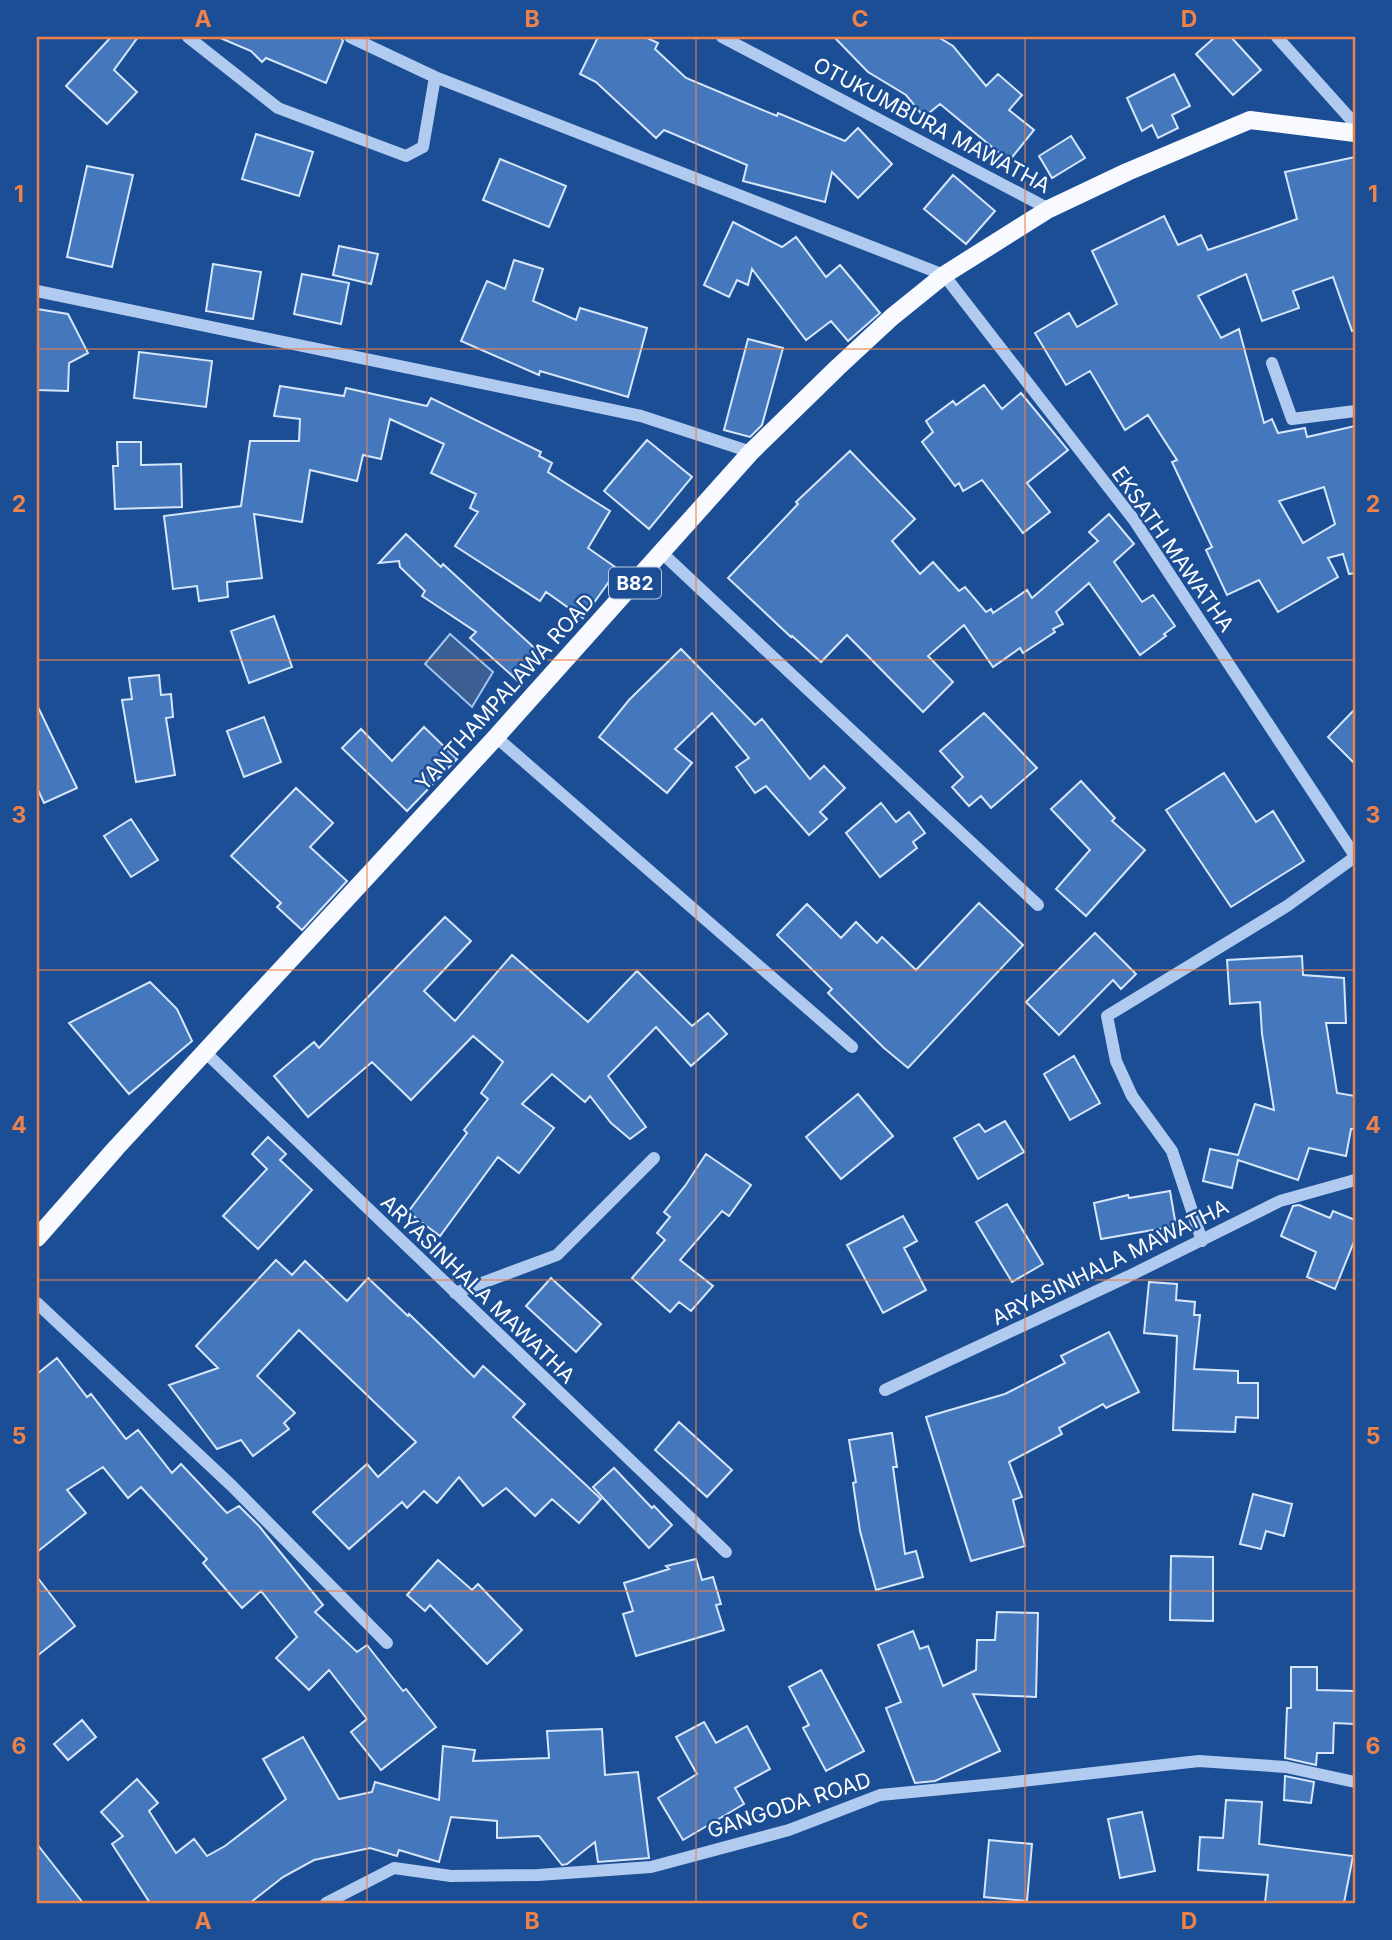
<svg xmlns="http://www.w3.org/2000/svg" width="1392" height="1940" font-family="Inter,sans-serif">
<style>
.water{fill:#3c5f93;stroke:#a3c5f1;stroke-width:2}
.building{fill:#4577bc;stroke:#d6e6fb;stroke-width:2;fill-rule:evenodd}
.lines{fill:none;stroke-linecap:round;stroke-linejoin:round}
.minor{stroke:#b0cbef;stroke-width:12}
.major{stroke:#f8faff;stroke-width:18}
.grid{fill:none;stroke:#ee8249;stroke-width:2;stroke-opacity:0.55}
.labels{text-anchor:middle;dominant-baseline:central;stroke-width:5;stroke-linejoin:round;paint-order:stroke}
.shield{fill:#1c4e95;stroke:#bbcadf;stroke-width:2}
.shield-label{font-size:19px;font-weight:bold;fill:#fff}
.street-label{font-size:21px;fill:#fff;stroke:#1c4e95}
.neatline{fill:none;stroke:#ee8249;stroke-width:2.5}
.grid-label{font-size:23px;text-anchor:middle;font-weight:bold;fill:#ee8249}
</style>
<rect width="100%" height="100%" fill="#1c4e95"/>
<path class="water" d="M 450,634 L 493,672 L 472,707 L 425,664 Z"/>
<path class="building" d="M 111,37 L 138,37 L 114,70 L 137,92 L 107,124 L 66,86 Z
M 218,37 L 341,37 L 343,41 L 326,83 L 266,58 L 262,62 L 251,51 Z
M 598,37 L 645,37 L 658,43 L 655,49 L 686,78 L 777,116 L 778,113 L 845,141 L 858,128 L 892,164 L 858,198 L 832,172 L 825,202 L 743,181 L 747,165 L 664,130 L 656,138 L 596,82 L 580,74 Z
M 834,37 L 938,37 L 953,46 L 986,86 L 998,74 L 1022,95 L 1009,110 L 1034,130 L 1009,161 L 940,104 L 924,117 L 906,95 L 868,72 Z
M 1215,37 L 1231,37 L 1261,70 L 1233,95 L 1196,54 Z
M 1174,74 L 1190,106 L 1172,115 L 1178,128 L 1158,138 L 1152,125 L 1142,131 L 1127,98 Z
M 256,134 L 313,152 L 299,196 L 242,179 Z
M 1071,136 L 1085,158 L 1052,178 L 1039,156 Z
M 1355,157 L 1355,330 L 1352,331 L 1333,277 L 1293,291 L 1299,308 L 1262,321 L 1246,274 L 1198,296 L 1221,338 L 1239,329 L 1264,423 L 1272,419 L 1278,433 L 1305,428 L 1307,437 L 1355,426 L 1355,573 L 1349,574 L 1343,554 L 1328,558 L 1338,577 L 1278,612 L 1259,580 L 1227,595 L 1206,550 L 1212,547 L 1172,462 L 1177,460 L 1148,415 L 1125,430 L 1090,371 L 1066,385 L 1035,333 L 1069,313 L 1077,327 L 1117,304 L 1092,251 L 1164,216 L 1178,245 L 1201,235 L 1208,250 L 1297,219 L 1285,172 ZM 1324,487 L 1335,524 L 1303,543 L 1279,501 Z
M 500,159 L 566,186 L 549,227 L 483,200 Z
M 87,166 L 133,175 L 112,267 L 67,257 Z
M 953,175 L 995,211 L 966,244 L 924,209 Z
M 733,222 L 782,247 L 796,237 L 826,277 L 840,265 L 880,313 L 848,341 L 831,321 L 806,340 L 752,269 L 748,285 L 737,280 L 729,297 L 704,285 Z
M 339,246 L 378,254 L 371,284 L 333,275 Z
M 514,260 L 543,269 L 533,301 L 576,320 L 580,308 L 647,328 L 628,397 L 540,371 L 539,375 L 461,341 L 487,281 L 505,289 Z
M 213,264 L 261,272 L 253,319 L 206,311 Z
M 302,274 L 349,283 L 341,324 L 294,314 Z
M 37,309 L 68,314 L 88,353 L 69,363 L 68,391 L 37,390 Z
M 748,339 L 783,348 L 762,425 L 750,437 L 724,430 Z
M 139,352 L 212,361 L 206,407 L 134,398 Z
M 984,385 L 1002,409 L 1021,393 L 1068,450 L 1027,483 L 1050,512 L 1023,533 L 982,480 L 963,491 L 959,483 L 955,486 L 922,442 L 933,432 L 926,421 L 953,401 L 956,405 Z
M 280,386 L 344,396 L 346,388 L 427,406 L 431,398 L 541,452 L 539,456 L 552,463 L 548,472 L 610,511 L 588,548 L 618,569 L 583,618 L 546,592 L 540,601 L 455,546 L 478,512 L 470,508 L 476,494 L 431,473 L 444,444 L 390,419 L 381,459 L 363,455 L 357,481 L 310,470 L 302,522 L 254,514 L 262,578 L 227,582 L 228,597 L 199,601 L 197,586 L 173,589 L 164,516 L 241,506 L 250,441 L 299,441 L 300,419 L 274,416 Z
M 647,440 L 692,477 L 649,529 L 604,491 Z
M 117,442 L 141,442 L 141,465 L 181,464 L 182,507 L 115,509 L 113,466 L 118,466 Z
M 850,451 L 915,519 L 892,541 L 920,574 L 933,562 L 959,591 L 965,587 L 986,612 L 991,609 L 993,613 L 1027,590 L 1032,598 L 1098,541 L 1089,532 L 1109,514 L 1134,544 L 1114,562 L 1142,602 L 1153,595 L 1175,626 L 1164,634 L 1166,636 L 1140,655 L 1089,583 L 1056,612 L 1063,624 L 1053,629 L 1055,632 L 1023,653 L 1020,648 L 993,667 L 964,625 L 928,656 L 953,682 L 923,712 L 847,635 L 821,662 L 792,636 L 791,637 L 728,578 L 798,504 L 796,502 Z
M 406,534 L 441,567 L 443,564 L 541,654 L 517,680 L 470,638 L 476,632 L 422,596 L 425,591 L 400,567 L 399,561 L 379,563 Z
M 274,616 L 292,667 L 249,683 L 231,631 Z
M 681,649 L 755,725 L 762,719 L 810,779 L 824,766 L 845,788 L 820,812 L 827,819 L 809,835 L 766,786 L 755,793 L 736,767 L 749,758 L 712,713 L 675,749 L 692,763 L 667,793 L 599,737 L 629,700 Z
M 159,675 L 161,695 L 171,694 L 173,717 L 166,718 L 175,775 L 136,782 L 122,700 L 132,699 L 129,678 Z
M 37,705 L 77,788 L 44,803 L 37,788 Z
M 1355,709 L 1355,764 L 1328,737 Z
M 984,713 L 1037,768 L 991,808 L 981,796 L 969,806 L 952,787 L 963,777 L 940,751 Z
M 264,717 L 281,762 L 244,777 L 227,731 Z
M 424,727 L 457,759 L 407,811 L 342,748 L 361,729 L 392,761 Z
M 1224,773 L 1256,822 L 1273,811 L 1304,861 L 1231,907 L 1166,810 Z
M 1081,781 L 1115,818 L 1112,821 L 1145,850 L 1086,916 L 1056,889 L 1090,850 L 1051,809 Z
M 296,788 L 333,823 L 310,847 L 347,881 L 302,930 L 277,907 L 281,903 L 231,856 Z
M 881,803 L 896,822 L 909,812 L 925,833 L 913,842 L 917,848 L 880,877 L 846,833 Z
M 131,819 L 158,860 L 131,877 L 104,836 Z
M 979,903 L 1023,945 L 908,1068 L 884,1048 L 828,993 L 832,989 L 777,935 L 807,904 L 841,938 L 856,922 L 877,943 L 882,937 L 916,970 Z
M 445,917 L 471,941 L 424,991 L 455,1021 L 512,955 L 588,1022 L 637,971 L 692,1026 L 708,1013 L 727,1034 L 691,1066 L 656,1027 L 608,1076 L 646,1127 L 630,1139 L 611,1123 L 590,1096 L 585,1102 L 552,1074 L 522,1104 L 554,1128 L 519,1173 L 498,1157 L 440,1236 L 408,1212 L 467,1133 L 464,1130 L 488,1099 L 481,1093 L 503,1062 L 473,1036 L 411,1100 L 372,1062 L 308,1117 L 274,1076 L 314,1042 L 319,1048 Z
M 1095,933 L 1136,974 L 1121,989 L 1113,980 L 1059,1035 L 1026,1002 Z
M 1302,956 L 1303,975 L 1344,978 L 1346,1023 L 1326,1023 L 1337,1093 L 1355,1096 L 1355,1129 L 1351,1129 L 1346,1156 L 1309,1148 L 1298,1180 L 1238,1160 L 1232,1188 L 1203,1181 L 1210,1149 L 1238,1155 L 1255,1104 L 1274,1110 L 1262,1034 L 1260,1002 L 1230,1004 L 1227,960 Z
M 150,982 L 177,1009 L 192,1041 L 129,1094 L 69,1023 Z
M 1074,1056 L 1100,1103 L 1070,1120 L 1044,1074 Z
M 858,1094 L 893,1136 L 841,1179 L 806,1137 Z
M 1005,1121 L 1024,1152 L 978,1179 L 954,1138 L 979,1124 L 985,1132 Z
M 268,1137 L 286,1154 L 280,1160 L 312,1190 L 258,1249 L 223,1216 L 267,1169 L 252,1154 Z
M 706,1154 L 751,1185 L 729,1216 L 722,1211 L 680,1260 L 713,1286 L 691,1311 L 679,1302 L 670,1312 L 632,1278 L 665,1240 L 657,1233 L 670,1217 L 664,1212 L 685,1186 Z
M 1170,1191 L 1176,1226 L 1101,1239 L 1094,1203 L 1128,1195 L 1129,1198 Z
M 1007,1204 L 1043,1264 L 1012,1282 L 976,1222 Z
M 1299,1205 L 1330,1218 L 1333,1211 L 1355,1220 L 1355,1239 L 1335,1289 L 1307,1277 L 1316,1252 L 1281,1236 L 1293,1206 Z
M 903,1216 L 917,1241 L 904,1248 L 926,1290 L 883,1313 L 847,1245 Z
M 276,1260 L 292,1275 L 305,1261 L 347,1301 L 368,1278 L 408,1316 L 409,1314 L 474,1377 L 483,1366 L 525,1404 L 513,1417 L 601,1499 L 579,1523 L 552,1499 L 535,1516 L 506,1488 L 483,1506 L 459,1477 L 437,1503 L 424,1491 L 407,1508 L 402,1502 L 349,1549 L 313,1512 L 367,1464 L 378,1477 L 416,1442 L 299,1330 L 257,1376 L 295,1413 L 284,1423 L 289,1429 L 253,1456 L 241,1440 L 217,1449 L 169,1385 L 218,1368 L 196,1346 Z
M 551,1278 L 601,1324 L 576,1352 L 526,1306 Z
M 1149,1282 L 1177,1284 L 1176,1300 L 1195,1302 L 1194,1315 L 1200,1315 L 1194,1369 L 1238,1371 L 1238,1383 L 1258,1383 L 1258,1418 L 1236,1417 L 1235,1432 L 1173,1430 L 1177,1336 L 1144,1333 Z
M 1109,1332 L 1139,1392 L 1106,1408 L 1103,1404 L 1059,1428 L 1062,1434 L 1009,1462 L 1022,1497 L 1013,1500 L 1025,1546 L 971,1561 L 926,1417 L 1005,1394 L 1065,1363 L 1061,1356 Z
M 57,1358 L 87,1397 L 91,1394 L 126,1439 L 138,1430 L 172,1473 L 181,1464 L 227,1513 L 239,1506 L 259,1526 L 323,1605 L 315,1612 L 357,1652 L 367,1645 L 403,1691 L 406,1689 L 436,1727 L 381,1770 L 351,1732 L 367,1719 L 329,1670 L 309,1690 L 276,1658 L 297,1637 L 261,1591 L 242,1608 L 203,1563 L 207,1559 L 141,1487 L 128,1498 L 103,1467 L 67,1490 L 86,1513 L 37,1552 L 37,1374 Z
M 679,1422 L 732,1470 L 707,1497 L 655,1450 Z
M 892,1433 L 897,1467 L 893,1467 L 905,1554 L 916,1551 L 923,1577 L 876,1590 L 860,1531 L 853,1483 L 856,1482 L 849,1440 Z
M 614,1468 L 652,1508 L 654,1506 L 672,1525 L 649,1548 L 593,1487 Z
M 1253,1494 L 1292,1504 L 1284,1536 L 1266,1531 L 1261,1549 L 1240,1544 Z
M 1171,1556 L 1213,1557 L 1213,1621 L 1170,1620 Z
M 696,1559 L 702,1580 L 713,1577 L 721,1604 L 716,1605 L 724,1630 L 636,1656 L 623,1614 L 633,1611 L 624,1583 L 669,1569 L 666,1566 Z
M 438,1560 L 472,1590 L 478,1584 L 522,1630 L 487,1664 L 430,1605 L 425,1611 L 407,1595 Z
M 37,1577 L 75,1626 L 37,1656 Z
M 997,1612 L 1038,1613 L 1036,1697 L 973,1694 L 1000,1751 L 935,1781 L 915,1783 L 886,1708 L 901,1702 L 878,1645 L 913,1631 L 920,1649 L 928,1646 L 943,1686 L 976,1670 L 977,1640 L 995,1640 Z
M 1291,1667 L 1317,1667 L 1317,1690 L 1355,1691 L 1355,1724 L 1334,1723 L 1333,1753 L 1317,1753 L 1316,1765 L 1285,1758 L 1287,1708 L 1291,1708 Z
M 821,1670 L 864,1751 L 826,1771 L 803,1728 L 809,1725 L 789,1687 Z
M 82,1720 L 96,1737 L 68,1760 L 54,1744 Z
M 704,1722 L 716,1743 L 747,1726 L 770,1769 L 735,1788 L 744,1804 L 683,1840 L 658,1798 L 697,1774 L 676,1737 Z
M 602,1729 L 605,1775 L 638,1772 L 649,1858 L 598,1862 L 595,1842 L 567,1864 L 562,1865 L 539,1836 L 497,1838 L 497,1821 L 451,1817 L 439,1862 L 399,1850 L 397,1856 L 370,1848 L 314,1860 L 283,1877 L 250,1903 L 150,1903 L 112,1844 L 123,1836 L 101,1812 L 137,1779 L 158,1803 L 149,1811 L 176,1853 L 194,1839 L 207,1856 L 225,1846 L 286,1799 L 263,1759 L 303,1737 L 339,1799 L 372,1792 L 375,1782 L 439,1800 L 443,1746 L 475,1750 L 473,1761 L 549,1758 L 547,1731 Z
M 1285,1776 L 1314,1782 L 1311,1803 L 1284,1800 Z
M 1226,1800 L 1262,1802 L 1259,1844 L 1353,1856 L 1344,1903 L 1265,1903 L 1268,1875 L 1198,1870 L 1200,1837 L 1223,1838 Z
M 1142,1812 L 1155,1871 L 1120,1878 L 1108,1819 Z
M 989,1840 L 1032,1844 L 1027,1901 L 984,1897 Z
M 37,1844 L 83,1903 L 37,1903 Z"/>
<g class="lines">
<path class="minor" d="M 188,37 L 278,108 L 406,156 L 423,147 L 435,77
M 350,37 L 435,77 L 944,275 L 1134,520 L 1355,856
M 722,37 L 1049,209
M 1277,37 L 1355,124
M 37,291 L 641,416 L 751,452
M 1272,363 L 1292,419 L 1355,411
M 662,553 L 1038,905
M 496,737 L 852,1047
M 205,1052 L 726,1552
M 1202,1241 L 1172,1151 L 1132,1096 L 1116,1061 L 1107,1016 L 1287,906 L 1355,857
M 455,1293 L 557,1255 L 654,1158
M 37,1303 L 232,1486 L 387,1643
M 885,1390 L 1127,1277 L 1280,1201 L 1355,1180
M 326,1903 L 394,1868 L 451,1876 L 538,1875 L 651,1867 L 789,1830 L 880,1795 L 1005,1783 L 1199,1761 L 1286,1767 L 1355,1782"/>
<path class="major" d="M 37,1238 L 116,1148 L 496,737 L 751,452 L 837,368 L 892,317 L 944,275 L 1049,209 L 1127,172 L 1250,120 L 1355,133"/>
</g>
<path class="grid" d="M 367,37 L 367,1903M 696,37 L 696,1903M 1025,37 L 1025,1903M 37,349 L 1355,349M 37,660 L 1355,660M 37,970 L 1355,970M 37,1280 L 1355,1280M 37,1591 L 1355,1591"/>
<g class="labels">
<rect class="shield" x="609" y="567.5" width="52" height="31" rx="5"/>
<g class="shield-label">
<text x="635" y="583">B82</text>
</g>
<g class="street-label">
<text transform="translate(932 125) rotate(28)">OTUKUMBURA MAWATHA</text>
<text transform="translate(1173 549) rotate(55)">EKSATH MAWATHA</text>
<text transform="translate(505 692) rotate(-48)">YANTHAMPALAWA ROAD</text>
<text transform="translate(1110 1262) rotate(-26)">ARYASINHALA MAWATHA</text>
<text transform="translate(478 1289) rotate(44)">ARYASINHALA MAWATHA</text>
<text transform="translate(789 1805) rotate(-18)">GANGODA ROAD</text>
</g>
</g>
<rect width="1392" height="1940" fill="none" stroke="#1c4e95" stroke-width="77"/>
<rect x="38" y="38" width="1316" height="1864" class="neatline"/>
<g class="grid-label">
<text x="203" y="27">A</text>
<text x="532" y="27">B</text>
<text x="860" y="27">C</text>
<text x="1189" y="27">D</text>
<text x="19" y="202">1</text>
<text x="1373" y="202">1</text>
<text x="19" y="512">2</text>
<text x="1373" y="512">2</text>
<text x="19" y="823">3</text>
<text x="1373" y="823">3</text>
<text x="19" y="1133">4</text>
<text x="1373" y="1133">4</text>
<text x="19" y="1444">5</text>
<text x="1373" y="1444">5</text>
<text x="19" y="1754">6</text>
<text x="1373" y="1754">6</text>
<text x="203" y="1929">A</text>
<text x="532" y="1929">B</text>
<text x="860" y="1929">C</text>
<text x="1189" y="1929">D</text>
</g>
</svg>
